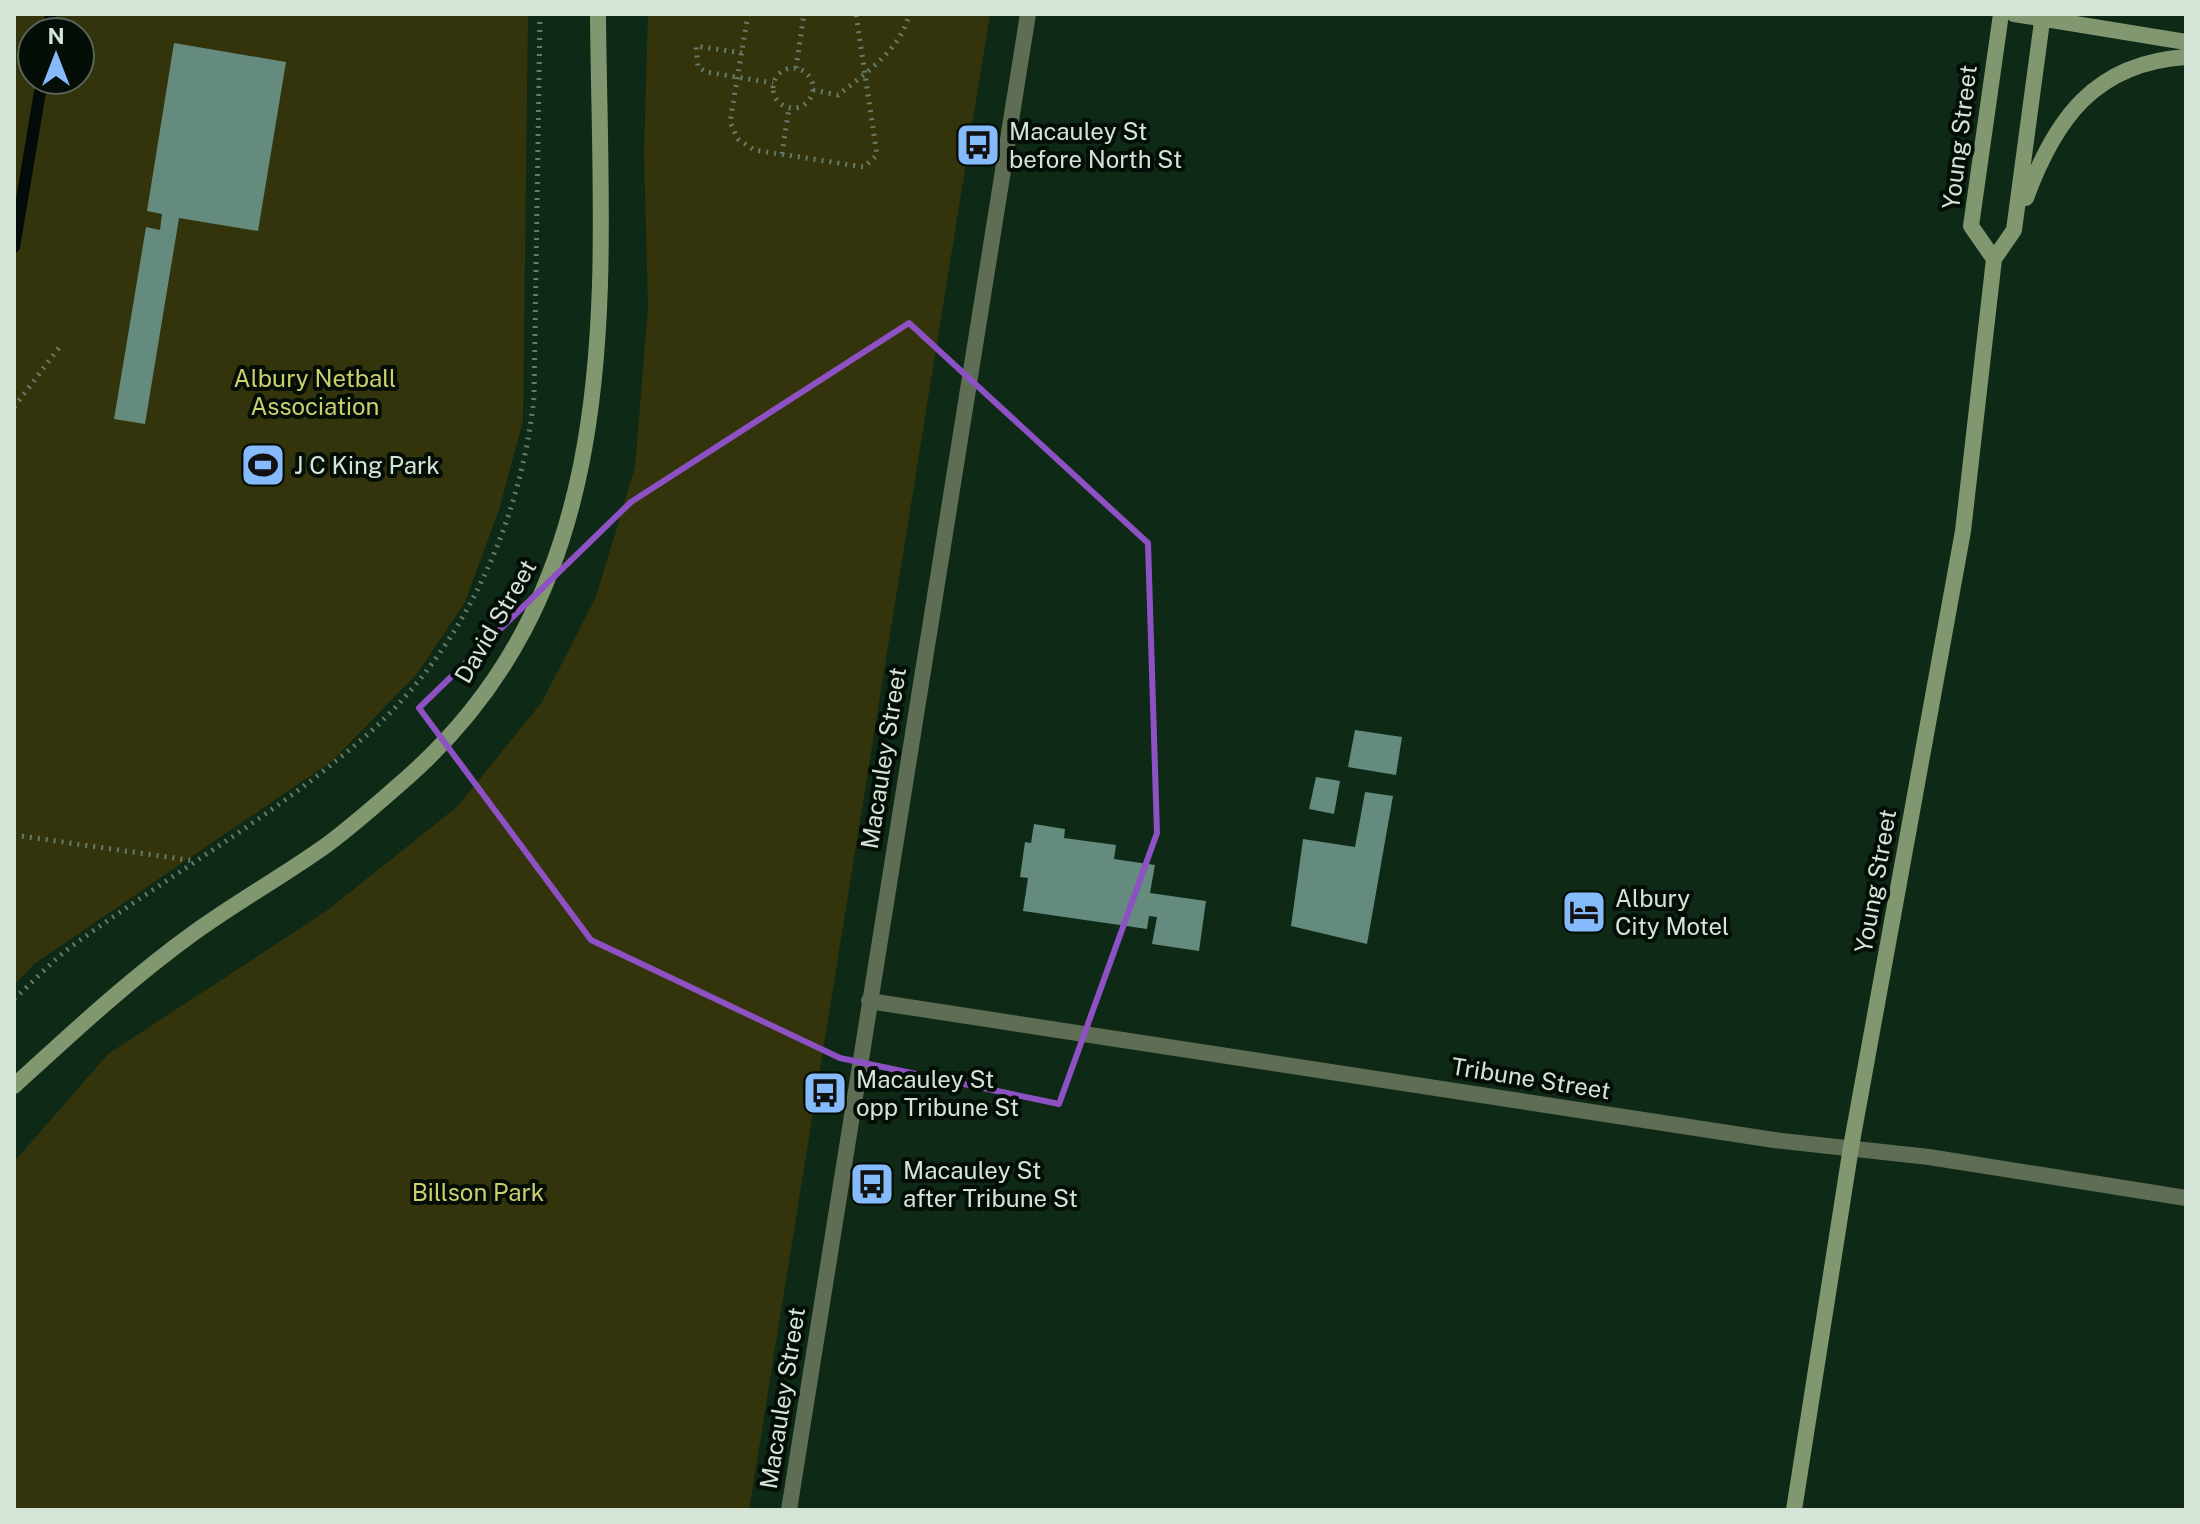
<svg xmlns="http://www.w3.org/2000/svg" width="2200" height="1524" font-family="'Public Sans',sans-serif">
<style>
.green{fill:#33340b;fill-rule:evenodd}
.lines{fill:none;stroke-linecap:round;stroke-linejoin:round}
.stream{stroke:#020b0a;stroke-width:12}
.building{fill:#648b7e}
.path{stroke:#657b6b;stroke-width:5;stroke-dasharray:2 6;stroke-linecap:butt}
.minor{stroke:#5e6d54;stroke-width:16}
.secondary{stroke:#80976f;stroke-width:16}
.marked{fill:none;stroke:#8d51c4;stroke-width:6;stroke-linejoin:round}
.labels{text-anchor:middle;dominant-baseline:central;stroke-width:8;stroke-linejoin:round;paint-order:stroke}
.poi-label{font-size:24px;fill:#d4e4d7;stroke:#040e07;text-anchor:start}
.street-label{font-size:24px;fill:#d4e4d7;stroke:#040e07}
.park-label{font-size:24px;fill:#cbd06d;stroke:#040e07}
</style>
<rect width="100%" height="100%" fill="#0e2916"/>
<path class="green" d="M 14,14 L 528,14 L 523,421 L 499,510 L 465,602 L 417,674 L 332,761 L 34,964 L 14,985 ZM 32,32 L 80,32 L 80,80 L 32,80 Z
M 648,14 L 990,14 L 749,1510 L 14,1510 L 14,1162 L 108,1054 L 325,912 L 458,806 L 542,702 L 596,597 L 635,467 L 648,307 L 644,155 Z"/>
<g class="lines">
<path class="stream" d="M 49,32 L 51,14
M 14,247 L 42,80"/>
</g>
<path class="building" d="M 174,43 L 286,62 L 258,231 L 179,218 L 145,424 L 114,419 L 146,227 L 160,230 L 162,214 L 147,211 Z
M 1355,730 L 1402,737 L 1396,775 L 1348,767 Z
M 1316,777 L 1340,781 L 1334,814 L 1309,809 Z
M 1365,792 L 1393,796 L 1367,944 L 1291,926 L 1303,839 L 1355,847 Z
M 1034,824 L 1065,829 L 1064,838 L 1116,845 L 1114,859 L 1155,865 L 1150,893 L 1206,901 L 1199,951 L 1152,944 L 1157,917 L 1149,916 L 1147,929 L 1023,911 L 1028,878 L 1020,877 L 1025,842 L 1031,843 Z"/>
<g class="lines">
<path class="path" d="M 748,14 L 730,122 L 738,139 L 754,150 L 864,167 L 877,155 L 856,14
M 742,53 L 696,46 L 698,67 L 706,72 L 773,83
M773 88a20 20 0 1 1 40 0a20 20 0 1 1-40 0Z
M 796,68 L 804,14
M 813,90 L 838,95 C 865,74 902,48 909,14
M 782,154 L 789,108
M 14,407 L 61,345
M 14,835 L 195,861
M 14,999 C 32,983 49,964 68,949 C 167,876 277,815 369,733 C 464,648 521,522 534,397 L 540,14"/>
<path class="minor" d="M 869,1001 L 1774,1140 L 1929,1157 L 2186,1198
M 789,1510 L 1028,14"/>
<path class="secondary" d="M 2014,14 L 2186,42
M 2026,198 C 2055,119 2095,63 2186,57
M 1994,259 L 1971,226 L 2001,14
M 14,1086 C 72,1033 131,978 195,932 C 238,901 285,875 328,844 C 356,823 383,799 409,776 C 634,576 600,285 598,14
M 1794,1510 L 1851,1147 L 1963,531 L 1994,259 L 2014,230 L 2043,14"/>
</g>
<path class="marked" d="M 909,323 L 1148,543 L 1157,833 L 1059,1104 L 840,1058 L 591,940 L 419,708 L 631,502 Z"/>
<defs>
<g id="bus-square" transform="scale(2.3)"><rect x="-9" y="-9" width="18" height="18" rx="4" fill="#86bbfb" stroke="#040e07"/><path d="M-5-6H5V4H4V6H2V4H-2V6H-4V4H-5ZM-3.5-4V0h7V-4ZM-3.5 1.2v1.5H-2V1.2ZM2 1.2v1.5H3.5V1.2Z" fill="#111"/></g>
<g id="stadium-square" transform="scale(2.3)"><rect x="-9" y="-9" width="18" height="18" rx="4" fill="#86bbfb" stroke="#040e07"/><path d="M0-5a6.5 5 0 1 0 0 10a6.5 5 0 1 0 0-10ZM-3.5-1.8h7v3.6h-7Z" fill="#111"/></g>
<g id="hotel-square" transform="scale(2.3)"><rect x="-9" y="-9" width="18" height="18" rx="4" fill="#86bbfb" stroke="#040e07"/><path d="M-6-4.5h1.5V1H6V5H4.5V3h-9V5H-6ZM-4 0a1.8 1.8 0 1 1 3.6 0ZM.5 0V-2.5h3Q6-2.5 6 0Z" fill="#111"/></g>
</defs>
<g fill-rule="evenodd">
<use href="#bus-square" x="978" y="145"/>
<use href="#stadium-square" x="263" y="465"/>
<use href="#hotel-square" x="1584" y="912"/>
<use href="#bus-square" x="825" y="1093"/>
<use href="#bus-square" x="872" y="1184"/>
</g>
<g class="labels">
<g class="poi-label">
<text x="1009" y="131">Macauley St<tspan x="1009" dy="28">before North St</tspan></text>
<text x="294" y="465">J C King Park</text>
<text x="1615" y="898">Albury<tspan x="1615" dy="28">City Motel</tspan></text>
<text x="856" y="1079">Macauley St<tspan x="856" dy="28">opp Tribune St</tspan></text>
<text x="903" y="1170">Macauley St<tspan x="903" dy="28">after Tribune St</tspan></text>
</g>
<g class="street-label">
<text transform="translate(1959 137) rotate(-83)">Young Street</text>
<text transform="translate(495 621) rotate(-60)">David Street</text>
<text transform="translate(883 758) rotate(-81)">Macauley Street</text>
<text transform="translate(1875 881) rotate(-80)">Young Street</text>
<text transform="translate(1531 1078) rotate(9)">Tribune Street</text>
<text transform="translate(782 1398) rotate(-81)">Macauley Street</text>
</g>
<g class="park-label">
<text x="315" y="378">Albury Netball<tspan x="315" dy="28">Association</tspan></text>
<text x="478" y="1192">Billson Park</text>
</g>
</g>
<rect width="2200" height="1524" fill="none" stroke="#d4e4d7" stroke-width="32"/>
<g transform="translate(56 56)"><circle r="38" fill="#040e07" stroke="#57645a" stroke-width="2"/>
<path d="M0-6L14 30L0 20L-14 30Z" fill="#86bbfb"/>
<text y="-12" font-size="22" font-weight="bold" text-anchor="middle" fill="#d4e4d7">N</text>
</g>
</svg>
